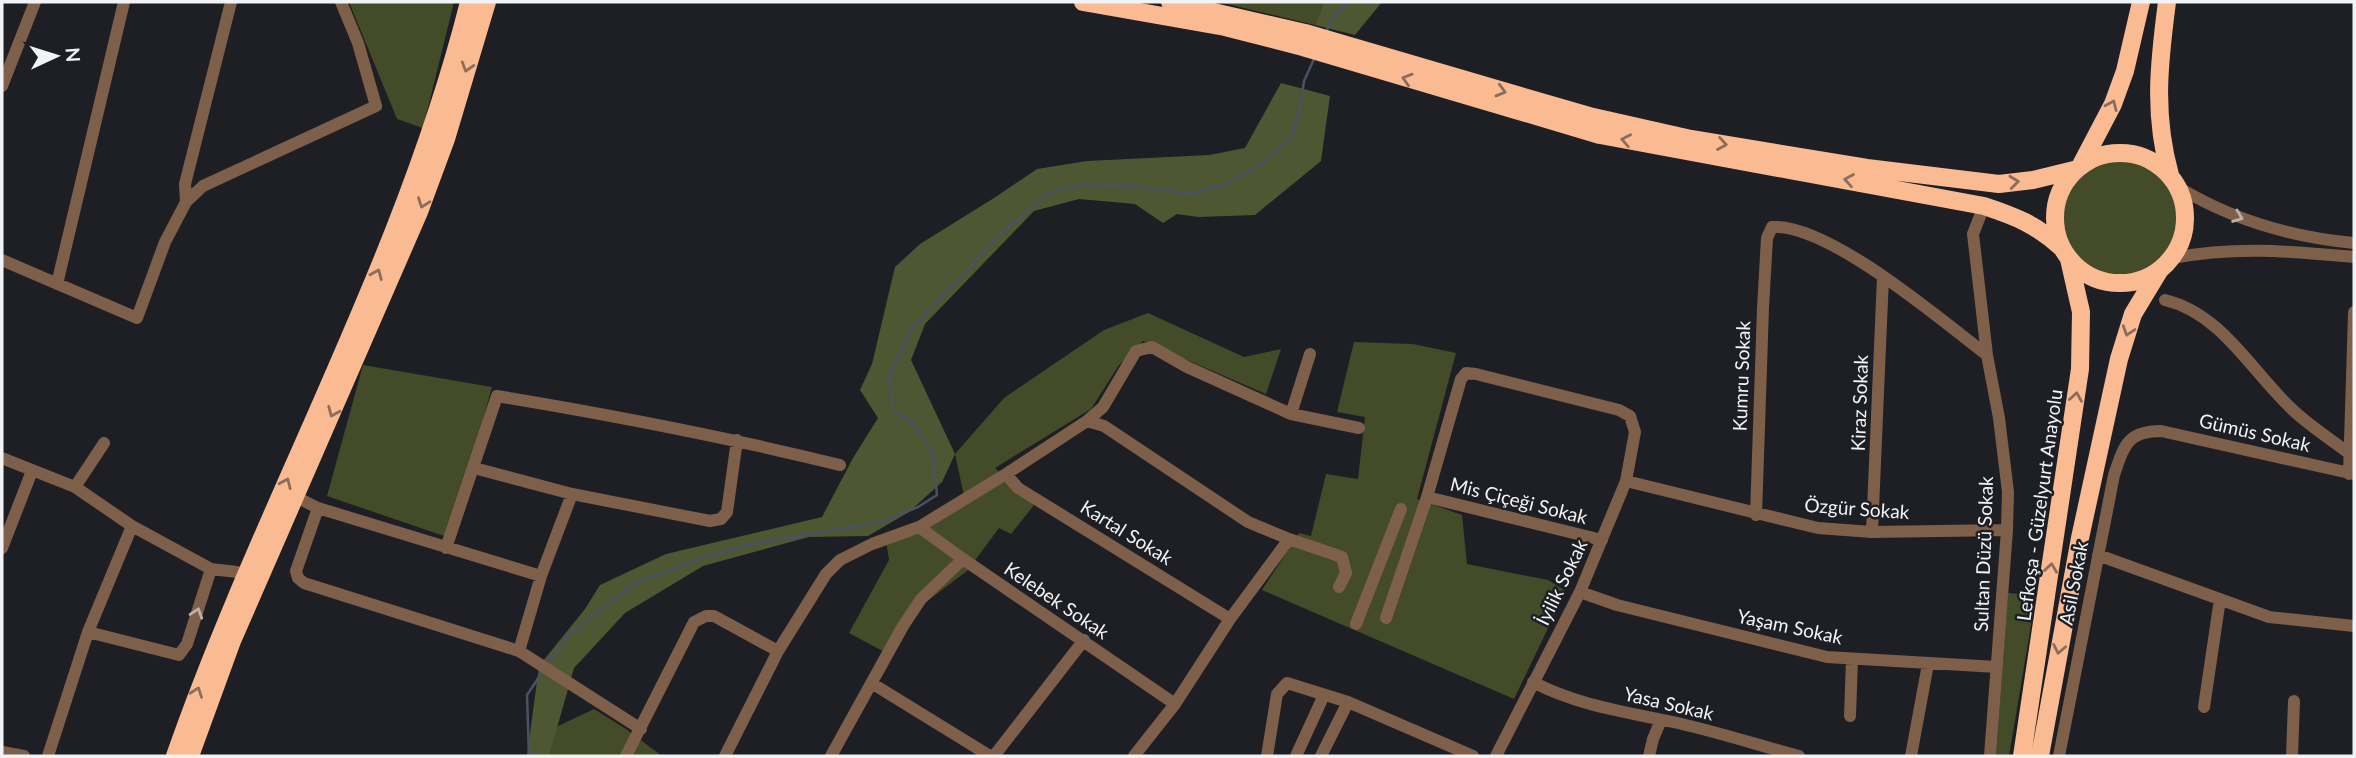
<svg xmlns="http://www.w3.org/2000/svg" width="2356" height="758" font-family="Lato,sans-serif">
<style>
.green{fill:#444b28}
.forest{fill:#4f5632}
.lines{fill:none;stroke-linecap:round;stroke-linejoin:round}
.stream{stroke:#495365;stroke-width:2.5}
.minor{stroke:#7e5f4a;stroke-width:12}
.highway{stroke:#fbbb92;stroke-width:18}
.oneway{stroke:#8c6d5b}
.oneway2{stroke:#beb0a9}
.labels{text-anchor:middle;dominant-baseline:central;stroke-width:5;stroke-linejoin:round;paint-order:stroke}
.street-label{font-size:19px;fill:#f2f3f7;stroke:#1d1f24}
</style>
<rect width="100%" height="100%" fill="#1d1f24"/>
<path class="green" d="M 349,2 L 454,2 L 423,128 L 397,119 Z
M 1219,2 L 1324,2 L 1315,25 Z
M2062 218a58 58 0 1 1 116 0a58 58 0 1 1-116 0Z
M 1148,313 L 1244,357 L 1281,349 L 1266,394 L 1143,341 L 1119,365 L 1091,409 L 995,468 L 1034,505 L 1011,534 L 999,528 L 967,571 L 922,605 L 892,656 L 849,633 L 889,560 L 886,541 L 964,496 L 955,454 L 1004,398 L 1104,330 Z
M 1354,342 L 1413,344 L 1456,353 L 1417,499 L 1462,515 L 1467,564 L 1548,580 L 1566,591 L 1514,699 L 1262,590 L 1299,533 L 1311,536 L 1326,474 L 1358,479 L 1365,417 L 1337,412 Z
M 363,365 L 492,387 L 450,538 L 327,496 Z
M 2008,593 L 2036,595 L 2009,756 L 1996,756 Z
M 594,709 L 626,729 L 662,756 L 549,756 L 556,727 Z"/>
<path class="forest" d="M 1324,2 L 1382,2 L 1355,35 L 1315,25 Z
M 1281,83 L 1330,96 L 1321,161 L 1255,215 L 1198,217 L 1177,214 L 1163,223 L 1135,204 L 1079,199 L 1034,211 L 925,324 L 911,360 L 955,454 L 942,482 L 909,512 L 868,536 L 809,537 L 703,566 L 625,613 L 574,668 L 549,756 L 527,756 L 539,666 L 585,609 L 600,585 L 666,554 L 822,517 L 853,458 L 878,418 L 860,390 L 872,364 L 895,267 L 920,244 L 994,198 L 1037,169 L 1087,161 L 1209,155 L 1245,148 Z"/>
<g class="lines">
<path class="stream" d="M 1326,32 L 1333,16 L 1349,2
M 547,665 L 569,635 L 635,583 L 707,556 L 757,543 L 881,522 L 918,507 L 937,495 L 933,454 L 913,423 L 893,410 L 889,378 L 909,333 L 931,306 L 959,280 L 993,241 L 1048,193 L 1085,184 L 1135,186 L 1190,194 L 1227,184 L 1267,160 L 1290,139 L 1299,115 L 1304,81 L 1315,57
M 529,756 L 527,695 L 543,671"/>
<path class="minor" d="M 2,86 L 35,2
M 2178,187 C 2232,220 2291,237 2354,243
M 186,202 L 185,184 L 231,2
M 1984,206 L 1973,234 L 1987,355 L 1999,418 L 2008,492 L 2007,530 L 1990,756
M 2172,258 C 2238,246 2288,251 2354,257
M 2,260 L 137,318 L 165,242 L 186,202 L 203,186 L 376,106 L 358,43 L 341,2
M 57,284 L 124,2
M 2165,300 C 2223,314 2252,373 2294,411 C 2311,427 2332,440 2350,454
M 1291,414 L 1310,354
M 1087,421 L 1103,407 L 1136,351 L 1152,347 L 1187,367 L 1291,414 L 1359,428
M 2,458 L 75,487 L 132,526 L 211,569 L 237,572 L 243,580
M 474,468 L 572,494 L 710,521 L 721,519 L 727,512 L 737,440
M 1006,474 L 1018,488 L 1230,619
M 2349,474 L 2354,312
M 1626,481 L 1818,528 L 1872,532 L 2007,530
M 75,487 L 104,443
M 296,497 L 318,508 L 541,576
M 1427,497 L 1602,540
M 318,508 L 296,571 L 298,578 L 304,583 L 519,651 L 641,729
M 1756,515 L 1763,308 L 1767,238 L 1772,227 C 1828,223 1941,320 1987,355
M 919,527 L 963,559 L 1175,704
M 1872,532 L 1883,277
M 1289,539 L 1342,557 L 1346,573 L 1339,587
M 2,548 L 32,471
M 446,548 L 497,396 C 612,415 726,437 840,465
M 2098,555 L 2269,617 L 2354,626
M 1580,592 L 1617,605 L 1827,657 L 1997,667
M 1386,618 L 1427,497 L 1461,379 L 1466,373 L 1476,374 L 1619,410 L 1630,416 L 1635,432 L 1626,481 L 1580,592 L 1496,756
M 1356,624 L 1401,509
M 88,632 L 179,655 L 187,644 L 211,569
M 519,651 L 541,576 L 572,494
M 1533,682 C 1576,705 1626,712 1673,722 C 1715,731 1757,745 1799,756
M 873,684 L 990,756
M 2204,707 L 2220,599
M 1850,716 L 1852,659
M 2,752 L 24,756
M 48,756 L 88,632 L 132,526
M 626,756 L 694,622 L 706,616 L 714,616 L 778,651
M 725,756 L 778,651 L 826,574 L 840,560 L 872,544 L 919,527 L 1006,474 L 1087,421 L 1104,426 L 1248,522 L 1289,539 L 1230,619 L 1175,704 L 1134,756
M 831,756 L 903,626 L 921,599 L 963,559
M 994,756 L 1084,640
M 1267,756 L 1277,694 L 1287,683 L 1348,702 L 1473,756
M 1296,756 L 1324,695
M 1321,756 L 1348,702
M 1649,756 L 1653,739 L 1661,720
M 1911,756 L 1928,664
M 2059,756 L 2114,475 C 2124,446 2127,431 2161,431 L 2354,474
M 2292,756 L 2294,701"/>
<path class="highway" d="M 1083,2 L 1225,27 L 1303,47 L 1600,135 L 1984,206 C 2017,217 2035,224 2062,248
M 1170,2 L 1305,33 L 1589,116 L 1691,139 L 1867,168 L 1999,184 L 2033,180 L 2074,170
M 2167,2 C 2159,63 2153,114 2170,175
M2055 218a65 65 0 1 1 130 0a65 65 0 1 1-130 0Z
M 2081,165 L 2113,104 L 2125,71 L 2141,2
M 175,756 C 264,501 403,265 469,2
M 190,756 L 232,641 L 419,212 L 446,139 L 487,2
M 2022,756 L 2080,369 L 2081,312 L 2069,259
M 2040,756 L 2080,538 L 2119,359 L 2133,314 L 2159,271"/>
</g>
<defs><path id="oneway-chevron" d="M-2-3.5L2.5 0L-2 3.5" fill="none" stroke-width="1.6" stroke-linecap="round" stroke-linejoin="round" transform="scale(1.75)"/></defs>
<g class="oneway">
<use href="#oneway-chevron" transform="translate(467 67) rotate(107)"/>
<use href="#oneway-chevron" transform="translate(1407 79) rotate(-163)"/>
<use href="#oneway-chevron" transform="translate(1501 91) rotate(16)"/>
<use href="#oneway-chevron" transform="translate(2112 105) rotate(-66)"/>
<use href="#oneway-chevron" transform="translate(1626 140) rotate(-169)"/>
<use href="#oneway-chevron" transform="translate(1722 144) rotate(10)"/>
<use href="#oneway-chevron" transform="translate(1849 180) rotate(-170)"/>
<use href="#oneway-chevron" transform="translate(2014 182) rotate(-6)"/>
<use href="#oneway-chevron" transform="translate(423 203) rotate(110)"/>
<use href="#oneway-chevron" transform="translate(377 274) rotate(-67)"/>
<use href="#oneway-chevron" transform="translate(2128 331) rotate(108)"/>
<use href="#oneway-chevron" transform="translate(2076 397) rotate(-81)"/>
<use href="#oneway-chevron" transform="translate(333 412) rotate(113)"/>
<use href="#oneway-chevron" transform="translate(286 483) rotate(-66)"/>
<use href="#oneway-chevron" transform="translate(2051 568) rotate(-82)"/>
<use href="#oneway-chevron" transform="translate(2059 649) rotate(101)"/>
<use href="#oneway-chevron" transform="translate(197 692) rotate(-70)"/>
</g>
<g class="oneway2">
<use href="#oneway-chevron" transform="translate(2238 217) rotate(21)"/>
<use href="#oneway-chevron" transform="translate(197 613) rotate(-72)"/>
</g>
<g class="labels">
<g class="street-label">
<text transform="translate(1741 376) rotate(-88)">Kumru Sokak</text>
<text transform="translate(1859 403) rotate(-88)">Kiraz Sokak</text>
<text transform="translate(2255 432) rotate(13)">Gümüs Sokak</text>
<text transform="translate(1519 500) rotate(14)">Mis Çiçeği Sokak</text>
<text transform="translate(2039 505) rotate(-82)">Lefkoşa - Güzelyurt Anayolu</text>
<text transform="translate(1857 508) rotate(4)">Özgür Sokak</text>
<text transform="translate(1127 532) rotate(32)">Kartal Sokak</text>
<text transform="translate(1983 554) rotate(-88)">Sultan Düzü Sokak</text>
<text transform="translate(1561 582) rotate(-64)">İyilik Sokak</text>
<text transform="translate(2073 583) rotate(-79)">Asil Sokak</text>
<text transform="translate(1057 600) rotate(34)">Kelebek Sokak</text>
<text transform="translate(1790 626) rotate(12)">Yaşam Sokak</text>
<text transform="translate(1669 703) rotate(13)">Yasa Sokak</text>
</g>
</g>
<rect width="2356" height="758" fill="none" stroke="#f2f3f7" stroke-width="7"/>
<g transform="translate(56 56) rotate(86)" stroke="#1d1f24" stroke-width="5" paint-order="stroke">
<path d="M0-5L12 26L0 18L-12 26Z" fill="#f2f3f7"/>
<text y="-10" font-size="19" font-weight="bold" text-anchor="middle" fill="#f2f3f7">N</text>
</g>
</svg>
